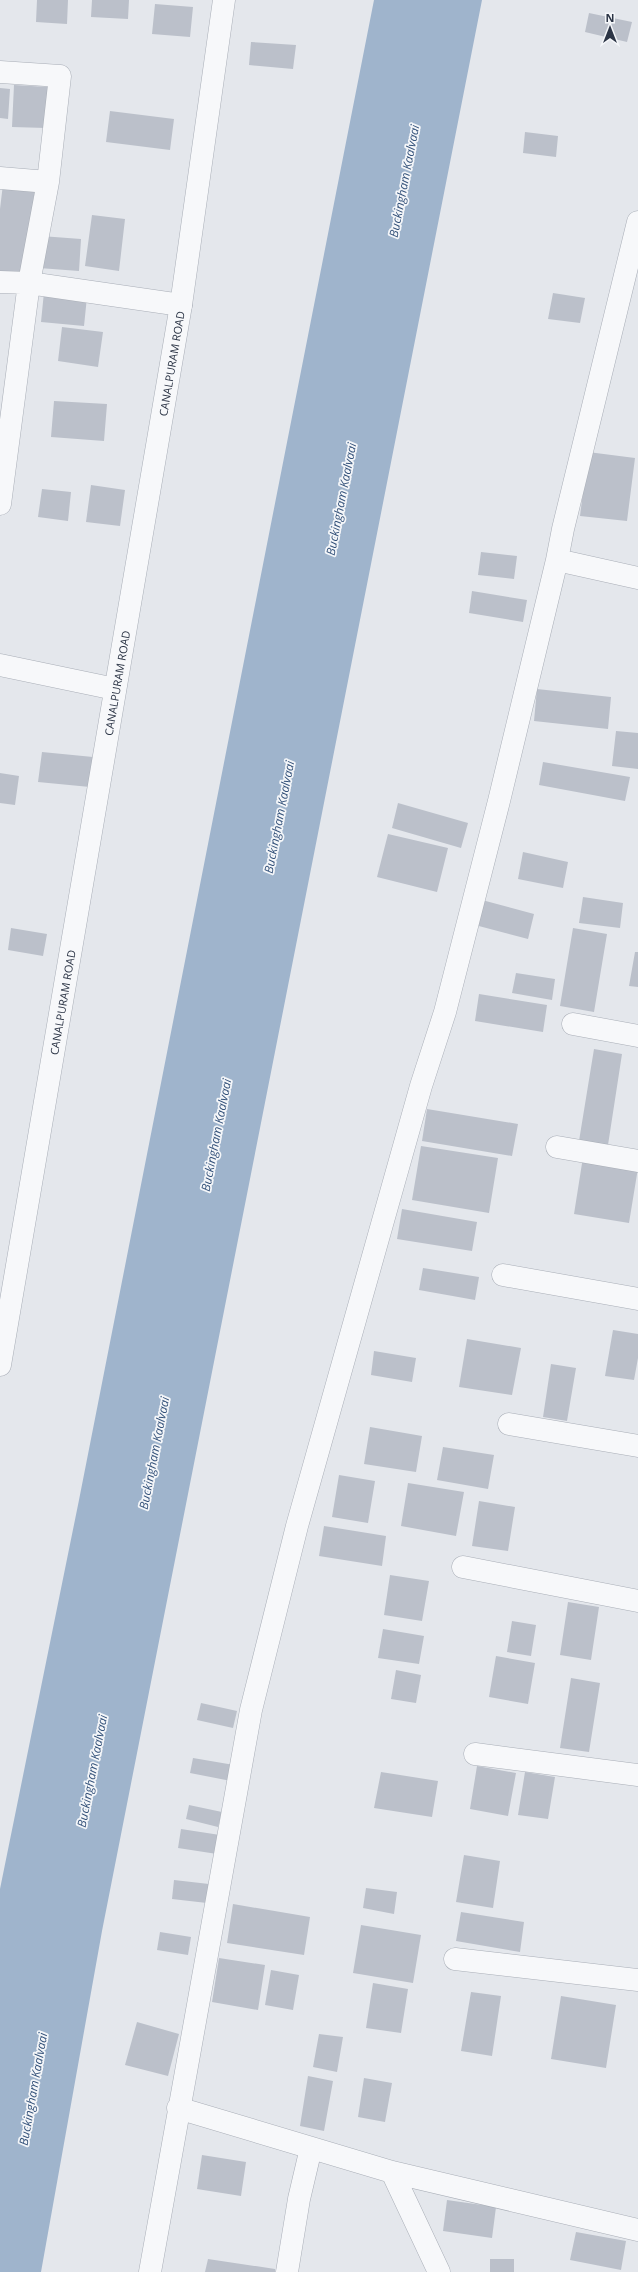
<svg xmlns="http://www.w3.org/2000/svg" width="638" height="2272" font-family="'Open Sans',sans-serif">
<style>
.water{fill:#9fb4cc}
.building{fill:#bbc0ca}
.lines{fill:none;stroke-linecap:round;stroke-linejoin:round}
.minor-casing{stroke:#a9aeb7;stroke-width:23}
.tertiary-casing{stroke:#a9aeb7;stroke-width:23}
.minor{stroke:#f7f8fa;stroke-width:22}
.tertiary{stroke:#f7f8fa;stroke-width:22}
.labels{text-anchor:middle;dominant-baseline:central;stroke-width:3.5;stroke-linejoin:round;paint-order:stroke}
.street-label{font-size:11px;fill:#2b3445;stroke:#f4f6f9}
.water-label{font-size:12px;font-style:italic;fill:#34527a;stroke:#f4f6f9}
</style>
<rect width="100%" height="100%" fill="#e4e7ec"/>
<path class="water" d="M 374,0 L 482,0 L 102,1931 L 41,2272 L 0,2272 L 0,1889 L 79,1500 Z"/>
<path class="building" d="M 37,0 L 68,0 L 67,24 L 36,22 Z
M 92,0 L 129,0 L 128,19 L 91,17 Z
M 155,4 L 193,7 L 190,37 L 152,34 Z
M 589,13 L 632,22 L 627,42 L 585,32 Z
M 251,42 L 296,45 L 293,69 L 249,65 Z
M 14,85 L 48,87 L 46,128 L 12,127 Z
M 0,88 L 10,89 L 8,119 L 0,118 Z
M 110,111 L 174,119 L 170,150 L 106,142 Z
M 525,132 L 558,136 L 556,157 L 523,153 Z
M 3,184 L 35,188 L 23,277 L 0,274 L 0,209 Z
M 92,215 L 125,219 L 119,271 L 85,266 Z
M 41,236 L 81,239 L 79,271 L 39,268 Z
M 44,292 L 87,297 L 84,326 L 41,322 Z
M 553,293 L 585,298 L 580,323 L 548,319 Z
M 62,327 L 103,332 L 98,367 L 58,361 Z
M 54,401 L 107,404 L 104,441 L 51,437 Z
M 588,452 L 635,458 L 627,521 L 580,516 Z
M 91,485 L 125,490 L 120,526 L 86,522 Z
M 42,489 L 71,492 L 68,521 L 38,517 Z
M 481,552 L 517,556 L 514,579 L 478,575 Z
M 472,591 L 527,600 L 523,622 L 469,613 Z
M 537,689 L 611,697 L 608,729 L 534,721 Z
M 616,731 L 638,733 L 638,769 L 612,766 Z
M 42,752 L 93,757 L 90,787 L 38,782 Z
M 543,762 L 630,777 L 625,801 L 539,785 Z
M 0,773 L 19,776 L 15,805 L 0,803 Z
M 398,803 L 468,823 L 461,848 L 392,828 Z
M 388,834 L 448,848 L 437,892 L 377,877 Z
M 523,852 L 568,862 L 563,888 L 518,879 Z
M 583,897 L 623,903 L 620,928 L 579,923 Z
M 482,900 L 534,914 L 528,939 L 475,925 Z
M 11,928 L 47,934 L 43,956 L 8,950 Z
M 573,928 L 607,934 L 594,1012 L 560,1006 Z
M 635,952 L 638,952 L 638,987 L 629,986 Z
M 516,973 L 555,979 L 552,1000 L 512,993 Z
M 479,994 L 547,1005 L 543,1032 L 475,1021 Z
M 594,1049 L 622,1054 L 608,1145 L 579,1141 Z
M 427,1109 L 518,1124 L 512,1156 L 422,1141 Z
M 421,1146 L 498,1158 L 489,1213 L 412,1200 Z
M 583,1157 L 638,1168 L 629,1223 L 574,1214 Z
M 402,1209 L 477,1222 L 472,1251 L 397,1239 Z
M 423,1268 L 479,1277 L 475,1300 L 419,1290 Z
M 613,1330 L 638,1334 L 638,1358 L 634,1380 L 605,1376 Z
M 467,1339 L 521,1348 L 512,1395 L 459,1387 Z
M 374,1351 L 416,1358 L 412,1382 L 371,1375 Z
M 551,1364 L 576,1368 L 567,1421 L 543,1417 Z
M 370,1427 L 422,1436 L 416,1472 L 364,1464 Z
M 443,1447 L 494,1455 L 488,1489 L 437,1480 Z
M 339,1475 L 375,1481 L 368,1523 L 332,1517 Z
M 408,1483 L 464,1492 L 456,1536 L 401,1526 Z
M 479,1501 L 515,1507 L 508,1551 L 472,1546 Z
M 324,1526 L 386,1536 L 382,1566 L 319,1556 Z
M 390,1575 L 429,1581 L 422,1621 L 384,1615 Z
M 568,1602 L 599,1607 L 591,1660 L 560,1655 Z
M 512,1621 L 536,1625 L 531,1656 L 507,1652 Z
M 383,1629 L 424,1636 L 419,1664 L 378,1658 Z
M 496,1656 L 535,1663 L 528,1704 L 489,1697 Z
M 396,1670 L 421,1675 L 416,1703 L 391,1699 Z
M 571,1678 L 600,1683 L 589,1752 L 560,1748 Z
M 201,1703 L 237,1711 L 233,1728 L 197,1720 Z
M 193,1758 L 234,1765 L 231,1781 L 190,1773 Z
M 477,1766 L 516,1773 L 508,1816 L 470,1809 Z
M 381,1772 L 438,1781 L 432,1817 L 374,1808 Z
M 525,1772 L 555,1777 L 548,1819 L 518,1815 Z
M 189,1805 L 222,1812 L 218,1827 L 186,1819 Z
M 181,1829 L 220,1835 L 217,1854 L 178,1848 Z
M 464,1855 L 500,1861 L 493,1908 L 456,1902 Z
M 174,1880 L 209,1884 L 207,1903 L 172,1899 Z
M 366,1888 L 397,1892 L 394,1914 L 363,1908 Z
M 233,1904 L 310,1917 L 304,1955 L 227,1943 Z
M 461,1912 L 524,1922 L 520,1952 L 456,1941 Z
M 361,1925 L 421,1935 L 413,1983 L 353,1973 Z
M 160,1932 L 191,1937 L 188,1955 L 157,1950 Z
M 219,1958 L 265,1965 L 258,2010 L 212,2002 Z
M 271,1970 L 299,1975 L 293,2010 L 265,2005 Z
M 373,1983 L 408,1989 L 401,2033 L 366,2028 Z
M 471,1992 L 501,1996 L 492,2056 L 461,2051 Z
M 561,1996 L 616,2005 L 606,2068 L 551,2059 Z
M 137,2022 L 179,2034 L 168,2076 L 125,2065 Z
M 319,2034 L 343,2037 L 337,2072 L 313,2067 Z
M 308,2076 L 333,2081 L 324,2131 L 300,2126 Z
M 364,2078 L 392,2083 L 385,2122 L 358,2117 Z
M 202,2155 L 246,2162 L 241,2196 L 197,2189 Z
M 447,2200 L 496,2207 L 492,2238 L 443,2231 Z
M 576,2232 L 626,2241 L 621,2270 L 570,2260 Z
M 208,2259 L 275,2269 L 275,2272 L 205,2272 Z
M 490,2259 L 514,2259 L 514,2272 L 490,2272 Z"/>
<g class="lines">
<g class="minor-casing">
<path id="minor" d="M 0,72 L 60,76 L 48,182 L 29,283 L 0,282
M 0,178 L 48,182
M 0,504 L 29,283 L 181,305
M 557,560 L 638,578
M 0,665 L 115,689
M 573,1024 L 638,1036
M 557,1147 L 638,1161
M 503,1275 L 638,1299
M 509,1424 L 638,1446
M 463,1567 L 638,1601
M 475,1754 L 638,1775
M 455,1959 L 638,1980
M 178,2108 L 392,2172 L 638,2230
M 392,2172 L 439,2272
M 150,2272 L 251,1710 L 297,1526 L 421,1086 L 445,1012 L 499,801 L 557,560 L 563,529 L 638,222
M 287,2272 L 299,2199 L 311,2148"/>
</g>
<g class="tertiary-casing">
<g id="tertiary">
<path id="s1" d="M 0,1365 L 181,305 L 224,0"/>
</g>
</g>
<use href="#minor" class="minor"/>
<use href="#tertiary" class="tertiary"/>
</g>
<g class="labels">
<g class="street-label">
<text stroke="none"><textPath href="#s1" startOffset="1016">CANALPURAM ROAD</textPath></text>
<text stroke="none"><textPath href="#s1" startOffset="692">CANALPURAM ROAD</textPath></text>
<text stroke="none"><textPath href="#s1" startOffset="368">CANALPURAM ROAD</textPath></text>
</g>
<g class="water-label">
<text transform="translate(404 181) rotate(-79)">Buckingham Kaalvaai</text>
<text transform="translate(341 499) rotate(-79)">Buckingham Kaalvaai</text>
<text transform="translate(279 817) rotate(-79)">Buckingham Kaalvaai</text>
<text transform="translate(216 1135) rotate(-79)">Buckingham Kaalvaai</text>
<text transform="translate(154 1453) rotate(-79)">Buckingham Kaalvaai</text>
<text transform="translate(92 1771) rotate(-79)">Buckingham Kaalvaai</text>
<text transform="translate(33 2089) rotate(-80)">Buckingham Kaalvaai</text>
</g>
</g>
<g transform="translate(610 28)" stroke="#f4f6f9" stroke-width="3" paint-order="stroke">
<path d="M0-3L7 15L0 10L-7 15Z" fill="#2b3445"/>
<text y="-6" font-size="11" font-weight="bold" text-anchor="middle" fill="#2b3445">N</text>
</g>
</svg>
